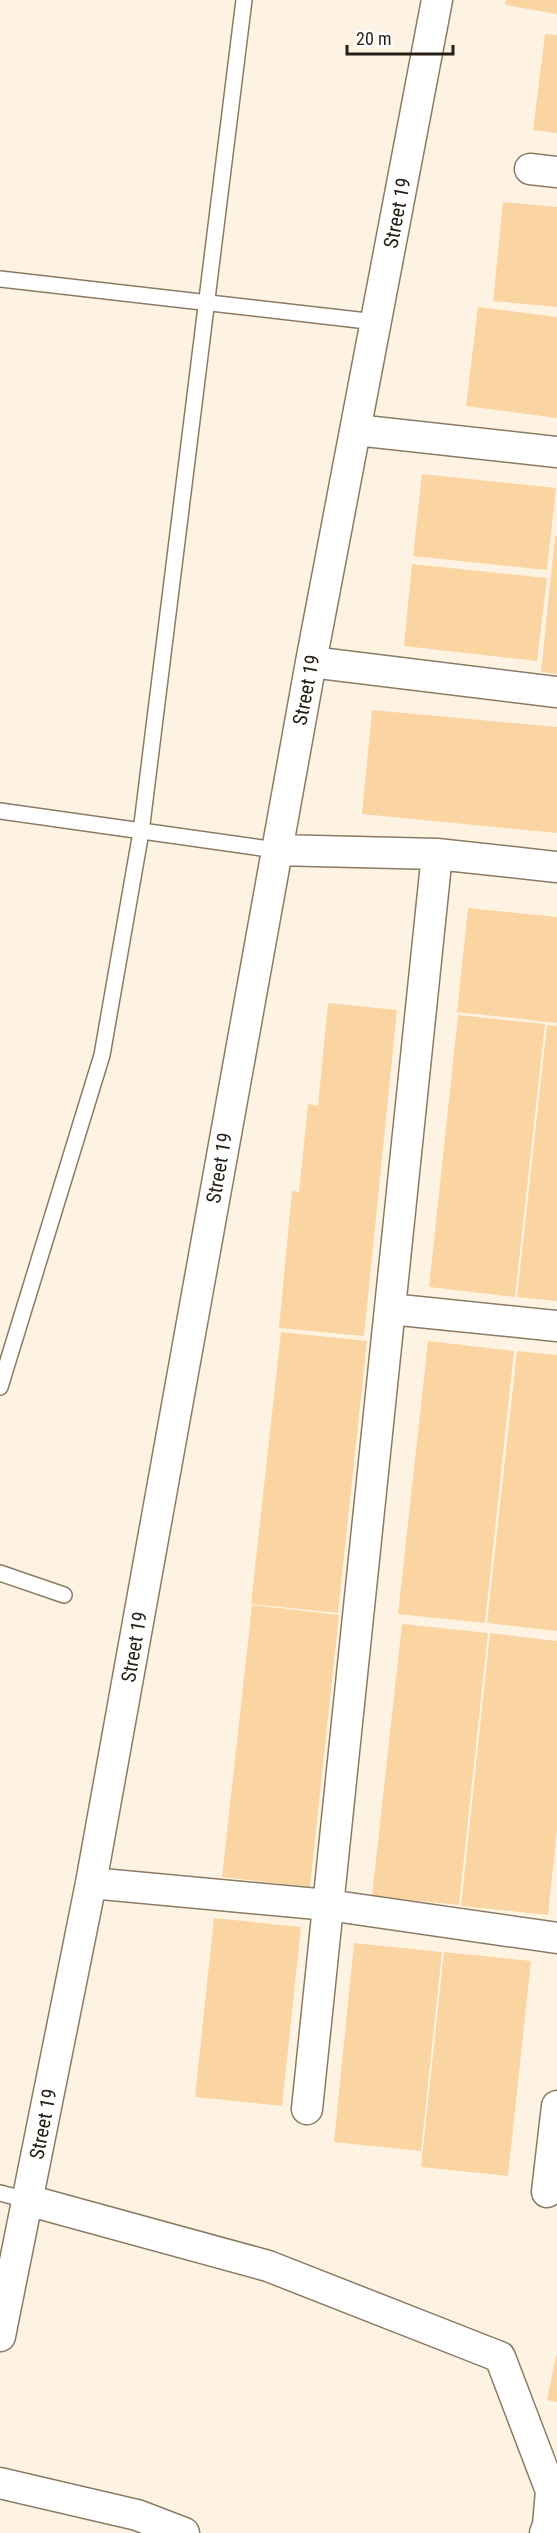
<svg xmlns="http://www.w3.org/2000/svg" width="557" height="2533" font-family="'Roboto Condensed',sans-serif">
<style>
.building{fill:#fbd5a1}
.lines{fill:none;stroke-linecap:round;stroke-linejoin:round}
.lane-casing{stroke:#8b7a63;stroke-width:18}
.street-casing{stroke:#8b7a63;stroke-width:33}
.lane{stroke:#fff;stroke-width:15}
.street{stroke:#fff;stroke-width:30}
.labels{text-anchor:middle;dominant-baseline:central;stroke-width:6;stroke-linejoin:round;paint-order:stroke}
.street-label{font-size:20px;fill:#241e14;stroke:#fff}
</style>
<rect width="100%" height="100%" fill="#fef3e3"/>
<path class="building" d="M 506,0 L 557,0 L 557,14 L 505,5 Z
M 545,34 L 557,35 L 557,133 L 533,130 Z
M 503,202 L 557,207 L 557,307 L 493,301 Z
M 478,307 L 557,317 L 557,418 L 466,406 Z
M 422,474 L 556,488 L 547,570 L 413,556 Z
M 555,536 L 557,536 L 557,674 L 541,672 Z
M 412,564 L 547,578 L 537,661 L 404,646 Z
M 372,710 L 557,727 L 557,833 L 362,814 Z
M 468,908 L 557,917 L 557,1023 L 457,1012 Z
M 328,1003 L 397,1010 L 364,1336 L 279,1328 L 292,1191 L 299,1192 L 308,1104 L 318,1106 Z
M 458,1015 L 545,1024 L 515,1297 L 429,1287 Z
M 547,1025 L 557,1026 L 557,1301 L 517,1297 Z
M 281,1332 L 367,1341 L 338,1613 L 251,1604 Z
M 428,1341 L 514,1351 L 485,1623 L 398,1614 Z
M 517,1351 L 557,1355 L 557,1631 L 487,1623 Z
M 252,1605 L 339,1615 L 310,1887 L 222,1877 Z
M 402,1624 L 488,1633 L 459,1905 L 372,1896 Z
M 490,1633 L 557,1641 L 557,1830 L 548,1915 L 461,1906 Z
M 214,1918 L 301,1927 L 282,2106 L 195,2097 Z
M 354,1943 L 442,1952 L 421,2151 L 334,2142 Z
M 444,1952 L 531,1961 L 508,2176 L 421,2167 Z
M 556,2356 L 557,2356 L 557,2402 L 547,2400 Z"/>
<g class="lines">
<g class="lane-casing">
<path id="lane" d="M 0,279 L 376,322
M 0,811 L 276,850
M 0,1387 L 102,1055 L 141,832 L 244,0
M 0,1573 L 64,1595
M 0,2193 L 27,2200"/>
</g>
<g class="street-casing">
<path id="street" d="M 530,169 L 557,172
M 356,430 L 557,452
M 311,662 L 557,692
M 276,850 L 437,854 L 557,867
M 390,1309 L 557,1326
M 91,1883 L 328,1905 L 557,1938
M 307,2109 L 437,854
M 547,2192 L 557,2106
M 27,2200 L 268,2266 L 500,2357 L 551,2491 L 548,2525 L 545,2533
M 0,2336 L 91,1883 L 311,662 L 437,0
M 0,2483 L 137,2515 L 184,2533"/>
</g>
<use href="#lane" class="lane"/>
<use href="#street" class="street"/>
</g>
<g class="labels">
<g class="street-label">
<text transform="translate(397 213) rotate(-79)">Street 19</text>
<text transform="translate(306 690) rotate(-79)">Street 19</text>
<text transform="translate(219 1168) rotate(-80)">Street 19</text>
<text transform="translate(134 1647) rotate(-80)">Street 19</text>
<text transform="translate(43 2124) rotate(-79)">Street 19</text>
</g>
</g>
<path d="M347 45v9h106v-9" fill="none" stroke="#241e14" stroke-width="3"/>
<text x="356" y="45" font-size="18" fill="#241e14" stroke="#ffffff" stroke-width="4.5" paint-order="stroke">20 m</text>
</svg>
